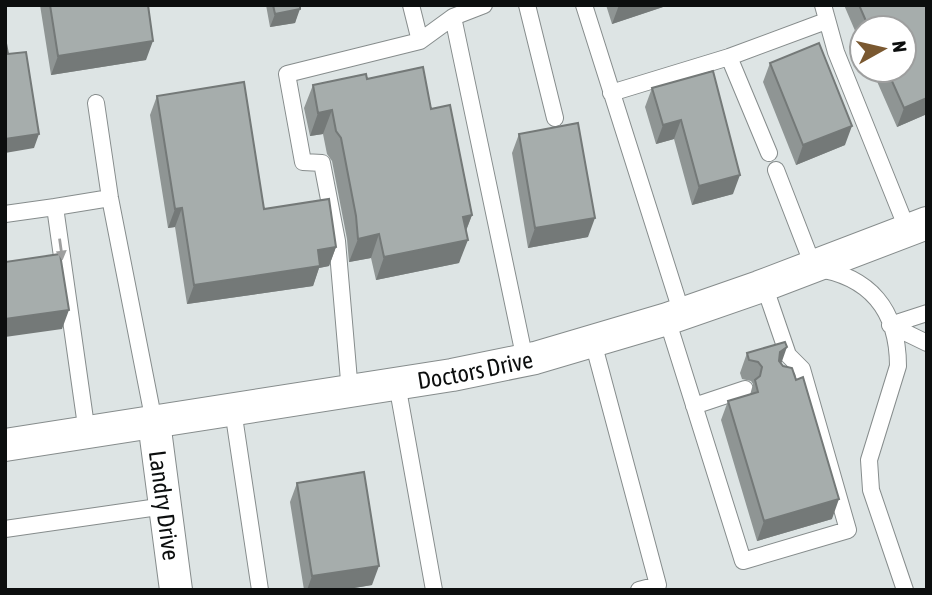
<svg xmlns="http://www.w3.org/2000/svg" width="932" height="595" font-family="'Asap Condensed',sans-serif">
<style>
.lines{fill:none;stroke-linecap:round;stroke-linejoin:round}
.lane-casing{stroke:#868c8c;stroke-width:18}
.street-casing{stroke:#868c8c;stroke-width:34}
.lane{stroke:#fff;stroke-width:16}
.street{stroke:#fff;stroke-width:32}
.wall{fill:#8f9594}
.shaded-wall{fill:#747978}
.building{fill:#a6adac;stroke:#747978;stroke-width:2}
.oneway{fill:#9e9f9f}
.labels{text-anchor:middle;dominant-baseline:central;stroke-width:5;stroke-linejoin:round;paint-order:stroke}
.street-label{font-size:24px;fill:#0c0e0e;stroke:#fff}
</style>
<rect width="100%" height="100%" fill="#dde4e4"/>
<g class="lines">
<g class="lane-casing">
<path id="lane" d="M 411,5 L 420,41
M 484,5 L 453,17 L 525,360
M 527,5 L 555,118
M 584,5 L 682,314
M 823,5 L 836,52 L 908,231
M 729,57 L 769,153
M 611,93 L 729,57 L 826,21
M 96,103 L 110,198 L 154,422
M 776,170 L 814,268 C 870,276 898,310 898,366 L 869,460 L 871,490 L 905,590
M 55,207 L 110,198
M 5,214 L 55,207 L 87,433
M 667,319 L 743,561 L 848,530 L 802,369 L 788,355 L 764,285
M 890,325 L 927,343
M 890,325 L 927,313
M 593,342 L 658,585 L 639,590
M 397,384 L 434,590
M 350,392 L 337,241 L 322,163 L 303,162 L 287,74 L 420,41 L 453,17
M 694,406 L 745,389
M 233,410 L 260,590
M 5,529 L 165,506"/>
</g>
<g class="street-casing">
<g id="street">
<path id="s1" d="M 154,422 L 176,590"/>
<path id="s2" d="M 5,445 L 452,375 L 535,358 L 667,319 L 759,287 L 927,223"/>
</g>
</g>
<use href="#lane" class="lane"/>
<use href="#street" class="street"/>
</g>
<path class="wall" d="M 40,5 L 148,5 L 146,60 L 51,75 Z
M 266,5 L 300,5 L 295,23 L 270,27 Z
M 606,5 L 669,5 L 612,24 Z
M 844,5 L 927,5 L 927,114 L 897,127 L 872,70 L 904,70 L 904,28 L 862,28 L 862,47 Z
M 770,63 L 845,145 L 796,165 L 763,82 Z
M 713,71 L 733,194 L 692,205 L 674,139 L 656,144 L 645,107 L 652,88 Z
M 367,79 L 431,109 L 472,215 L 466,231 L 459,263 L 376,280 L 371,258 L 349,262 L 347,239 L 332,161 L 327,154 L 323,134 L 310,136 L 304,108 L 313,85 Z
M 157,96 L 264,209 L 336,247 L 329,266 L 319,268 L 313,286 L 187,304 L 175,227 L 168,228 L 150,115 Z
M 519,134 L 588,237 L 528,248 L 512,153 Z
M 747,353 L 781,363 L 832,519 L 757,541 L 721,420 L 728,401 L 750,395 L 753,384 L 751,381 L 742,379 L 740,373 Z
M 297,483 L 372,585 L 342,590 L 304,590 L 290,502 Z"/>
<path class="shaded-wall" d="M 619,5 L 669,5 L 612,24 Z
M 300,9 L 295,23 L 270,27 L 275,14 Z
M 153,41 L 146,60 L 51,75 L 58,56 Z
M 927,98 L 927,114 L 897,127 L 904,108 Z
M 332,110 L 323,134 L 310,136 L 318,113 Z
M 681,120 L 674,139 L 656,144 L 663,125 Z
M 852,126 L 845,145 L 796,165 L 803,145 Z
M 39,134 L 34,148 L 5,153 L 5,139 Z
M 740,175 L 733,194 L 692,205 L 699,186 Z
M 182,208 L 175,227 L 168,228 L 175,209 Z
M 472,215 L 463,238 L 463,217 Z
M 595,218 L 588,237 L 528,248 L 535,228 Z
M 379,234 L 371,258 L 349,262 L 358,239 Z
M 468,240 L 459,263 L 376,280 L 384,257 Z
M 336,247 L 329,266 L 319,268 L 313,286 L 187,304 L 194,285 L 318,250 Z
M 69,310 L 62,329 L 5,337 L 5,319 Z
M 787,347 L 780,367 L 773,371 L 780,352 Z
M 839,499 L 832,519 L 757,541 L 764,521 Z
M 379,566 L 372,585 L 342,590 L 307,590 L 312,576 Z"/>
<path class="building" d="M 50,5 L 148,5 L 153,41 L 58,56 Z
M 273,5 L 300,5 L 300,9 L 275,14 Z
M 859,5 L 927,5 L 927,98 L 904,108 L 887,70 L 904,70 L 904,28 L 869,28 Z
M 5,38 L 8,54 L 26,52 L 39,134 L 5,139 Z
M 819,43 L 852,126 L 803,145 L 770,63 Z
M 423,67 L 431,109 L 450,105 L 472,215 L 463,217 L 468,240 L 384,257 L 379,234 L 358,239 L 356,216 L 341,138 L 336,131 L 332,110 L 318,113 L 313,85 L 366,74 L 367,79 Z
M 713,71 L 740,175 L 699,186 L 681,120 L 663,125 L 652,88 Z
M 244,82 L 264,209 L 329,199 L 336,247 L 318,250 L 320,266 L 194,285 L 182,208 L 175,209 L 157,96 Z
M 578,123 L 595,218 L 535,228 L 519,134 Z
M 60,254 L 69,310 L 5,319 L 5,262 Z
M 785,342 L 787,347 L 780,352 L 779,361 L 783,366 L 792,368 L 796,380 L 803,377 L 839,499 L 764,521 L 728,401 L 758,392 L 755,380 L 760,376 L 762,367 L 758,362 L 749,360 L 747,353 Z
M 364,472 L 379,566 L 312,576 L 297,483 Z"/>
<defs><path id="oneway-solid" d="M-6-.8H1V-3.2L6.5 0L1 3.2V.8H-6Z" transform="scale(1.75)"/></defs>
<use class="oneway" href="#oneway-solid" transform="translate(61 249) rotate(82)"/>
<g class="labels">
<g class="street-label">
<text stroke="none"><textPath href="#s2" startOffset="476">Doctors Drive</textPath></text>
<text stroke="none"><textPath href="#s1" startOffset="84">Landry Drive</textPath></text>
</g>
</g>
<rect width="932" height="595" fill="none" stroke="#0c0e0e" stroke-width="14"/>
<g transform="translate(883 49) rotate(82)"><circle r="33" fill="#ffffff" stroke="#9e9f9f" stroke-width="2"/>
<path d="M0-5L12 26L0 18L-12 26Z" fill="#7a5830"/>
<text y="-10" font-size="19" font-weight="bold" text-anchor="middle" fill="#0c0e0e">N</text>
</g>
</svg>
